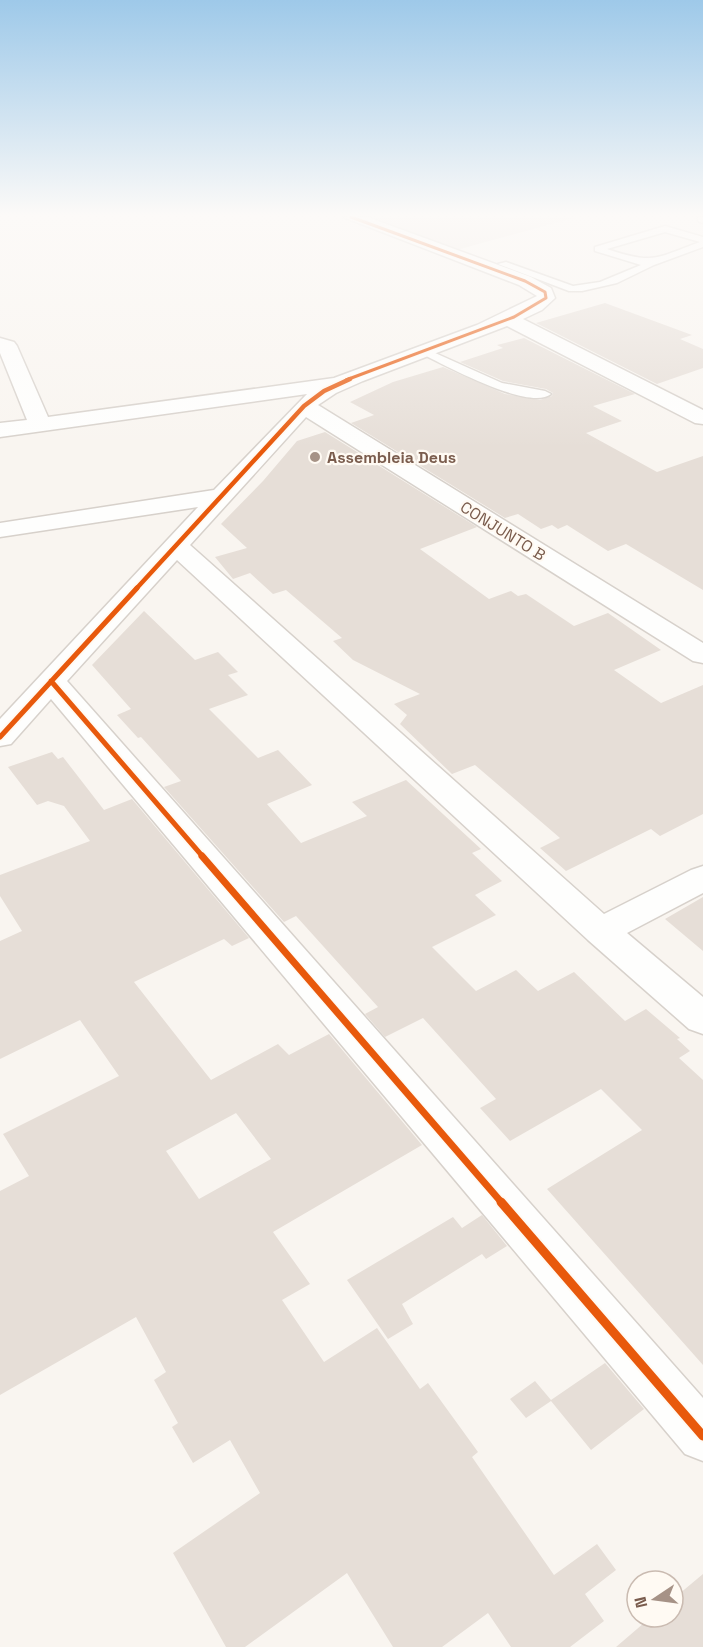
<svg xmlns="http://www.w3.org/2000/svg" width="703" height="1647" font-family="'Space Grotesk',sans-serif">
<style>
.industrial{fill:#ede5e0}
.building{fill:#e6ded7;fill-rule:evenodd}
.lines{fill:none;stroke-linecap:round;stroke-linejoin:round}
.lane-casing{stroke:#d7d1cb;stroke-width:3}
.street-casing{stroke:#d7d1cb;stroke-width:3}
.lane{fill:#fefefd;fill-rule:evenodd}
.street{fill:#fefefd;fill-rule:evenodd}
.cycleway-far4-casing{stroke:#fffaf3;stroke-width:5}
.cycleway-far3-casing{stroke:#fffaf3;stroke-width:8}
.cycleway-far2-casing{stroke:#fffaf3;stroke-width:9}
.cycleway-far1-casing{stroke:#fffaf3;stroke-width:10}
.cycleway-casing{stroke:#fffaf3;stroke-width:13}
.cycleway-far4{stroke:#e8590c;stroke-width:3}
.cycleway-far3{stroke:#e8590c;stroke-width:4.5}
.cycleway-far2{stroke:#e8590c;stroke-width:5}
.cycleway-far1{stroke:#e8590c;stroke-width:7}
.cycleway{stroke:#e8590c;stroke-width:9}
.poi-dot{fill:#a69286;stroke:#fffaf3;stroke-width:2}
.labels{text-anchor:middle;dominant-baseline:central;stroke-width:4.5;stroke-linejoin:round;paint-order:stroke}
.far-poi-label{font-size:16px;font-weight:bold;fill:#7a5c4d;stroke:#fffaf3;text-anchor:start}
.far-street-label{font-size:16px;fill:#7a5c4d;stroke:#fffaf3}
</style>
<rect width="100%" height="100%" fill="#f9f5f0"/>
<path class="industrial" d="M 361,217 L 577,217 L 453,251 Z"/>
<path class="building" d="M 605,303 L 692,335 L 680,339 L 703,349 L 703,368 L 657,384 L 536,323 Z
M 524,338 L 635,394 L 593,406 L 622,421 L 586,433 L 657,472 L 703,456 L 703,590 L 626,544 L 608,551 L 567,525 L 558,529 L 552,525 L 541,529 L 518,514 L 505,518 L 351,423 L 374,415 L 350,402 L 393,382 L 443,367 L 505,394 L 540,400 L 552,396 L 553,393 L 546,389 L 503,381 L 460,362 L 503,348 L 497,345 Z
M 325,432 L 477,527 L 420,549 L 489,599 L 511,591 L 518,596 L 526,594 L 574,626 L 608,613 L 661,650 L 614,670 L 661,703 L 703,685 L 703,814 L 660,836 L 651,829 L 566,871 L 540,848 L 560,838 L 475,765 L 452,774 L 400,724 L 407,715 L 394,704 L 420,694 L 353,660 L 333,641 L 342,638 L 286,590 L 273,594 L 250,573 L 233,579 L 215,557 L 247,548 L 221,524 L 263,481 L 297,441 Z
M 144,611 L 195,660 L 218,652 L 238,672 L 228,675 L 248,695 L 209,709 L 258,758 L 278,750 L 312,785 L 267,804 L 301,843 L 367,816 L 352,802 L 406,780 L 481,849 L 472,853 L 502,881 L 475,895 L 496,915 L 432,947 L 476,991 L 516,970 L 538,991 L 574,972 L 625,1021 L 646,1009 L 680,1038 L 677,1039 L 690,1051 L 679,1058 L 703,1080 L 703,1365 L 547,1189 L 642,1130 L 601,1089 L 510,1141 L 480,1108 L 496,1099 L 423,1018 L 385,1037 L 365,1014 L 378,1007 L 296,916 L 284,922 L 164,787 L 181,781 L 141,737 L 138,738 L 117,715 L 131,709 L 92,665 Z
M 52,752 L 58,759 L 63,757 L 104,810 L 132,799 L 249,938 L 232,946 L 224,939 L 134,982 L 211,1080 L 278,1044 L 289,1055 L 329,1034 L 422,1145 L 273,1232 L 310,1284 L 282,1300 L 324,1362 L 377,1328 L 420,1389 L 428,1383 L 478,1452 L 472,1457 L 554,1575 L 597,1544 L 616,1570 L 585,1594 L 604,1621 L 570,1647 L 511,1647 L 488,1613 L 442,1647 L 393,1647 L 347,1573 L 245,1647 L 226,1647 L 173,1553 L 260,1493 L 230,1440 L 193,1463 L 172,1427 L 178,1423 L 154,1380 L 166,1372 L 136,1317 L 0,1395 L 0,1191 L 29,1176 L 3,1134 L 119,1076 L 80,1020 L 0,1059 L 0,941 L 22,931 L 0,896 L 0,875 L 90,841 L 64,806 L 48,801 L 37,805 L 8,767 ZM 236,1113 L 271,1159 L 199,1199 L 166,1151 Z
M 703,897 L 703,951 L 665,919 Z
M 482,1215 L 507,1246 L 486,1259 L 482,1254 L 402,1304 L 413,1324 L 388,1339 L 347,1280 L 453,1217 L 462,1228 Z
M 605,1363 L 644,1409 L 591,1450 L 551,1401 L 526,1418 L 510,1399 L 535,1381 L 551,1400 Z
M 703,1574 L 703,1647 L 616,1647 L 651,1617 L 673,1617 L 673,1599 Z"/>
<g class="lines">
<g class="lane-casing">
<path id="lane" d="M 698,217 L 703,217 L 703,223 L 698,221 Z
M 665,226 L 703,237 L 703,247 L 654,265 L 617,283 L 582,291 L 569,291 L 498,264 L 506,262 L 573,286 L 600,282 L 641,265 L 595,251 L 595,247 ZM 665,232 L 700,242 C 656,258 654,265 607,249 Z
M 424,348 L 502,383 L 545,391 L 551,394 C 529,412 443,364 420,353 L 420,349 Z"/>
</g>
<g class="street-casing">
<path id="street" d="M 343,217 L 367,217 L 531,277 L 551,288 L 555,298 L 542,310 L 523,319 L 703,410 L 703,424 L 695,423 L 507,326 L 363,381 L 336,393 L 318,405 L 703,643 L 703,663 L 693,661 L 306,417 L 190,545 L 604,914 L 691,870 L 703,866 L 703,893 L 627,933 L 703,997 L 703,1034 L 689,1029 L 588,940 L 177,560 L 67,681 L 703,1398 L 703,1461 L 685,1454 L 51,699 L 11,744 L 0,746 L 0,719 L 198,507 L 0,537 L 0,523 L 214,490 L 307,394 L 0,437 L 0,423 L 27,420 L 0,353 L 0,338 L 14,342 L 17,346 L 48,417 L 334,378 L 477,325 L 537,296 L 519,285 Z"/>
</g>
<use href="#lane" class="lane"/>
<use href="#street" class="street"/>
<g class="cycleway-far4-casing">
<path id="cycleway-far4" d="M 346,380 L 514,317 L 546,298 L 545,292 L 525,281 L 351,217"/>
</g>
<g class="cycleway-far3-casing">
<path id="cycleway-far3" d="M 136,589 L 304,406 L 324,391 L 350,379"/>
</g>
<g class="cycleway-far2-casing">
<path id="cycleway-far2" d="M 51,681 L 204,858
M 0,737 L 137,588"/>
</g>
<g class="cycleway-far1-casing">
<path id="cycleway-far1" d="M 202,856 L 502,1203"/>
</g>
<g class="cycleway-casing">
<path id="cycleway" d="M 501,1202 L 703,1436"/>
</g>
<use href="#cycleway-far4" class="cycleway-far4"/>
<use href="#cycleway-far3" class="cycleway-far3"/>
<use href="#cycleway-far2" class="cycleway-far2"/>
<use href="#cycleway-far1" class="cycleway-far1"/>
<use href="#cycleway" class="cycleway"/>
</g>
<linearGradient id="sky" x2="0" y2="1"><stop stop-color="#9ec9e9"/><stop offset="0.48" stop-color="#fcfaf8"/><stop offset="1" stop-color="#fcfaf8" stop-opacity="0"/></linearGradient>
<rect width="703" height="448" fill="url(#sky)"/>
<circle class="poi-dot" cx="315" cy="457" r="6"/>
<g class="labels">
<g class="far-poi-label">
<text x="327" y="457">Assembleia Deus</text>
</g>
<g class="far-street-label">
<text transform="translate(503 531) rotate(32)">CONJUNTO B</text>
</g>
</g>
<g transform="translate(655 1599) rotate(257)"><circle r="28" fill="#fffaf3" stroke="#cabbb1" stroke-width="1.5"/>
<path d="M0-4.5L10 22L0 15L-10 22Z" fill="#a69286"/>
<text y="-9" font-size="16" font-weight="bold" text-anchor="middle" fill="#7a5c4d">N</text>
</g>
</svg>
